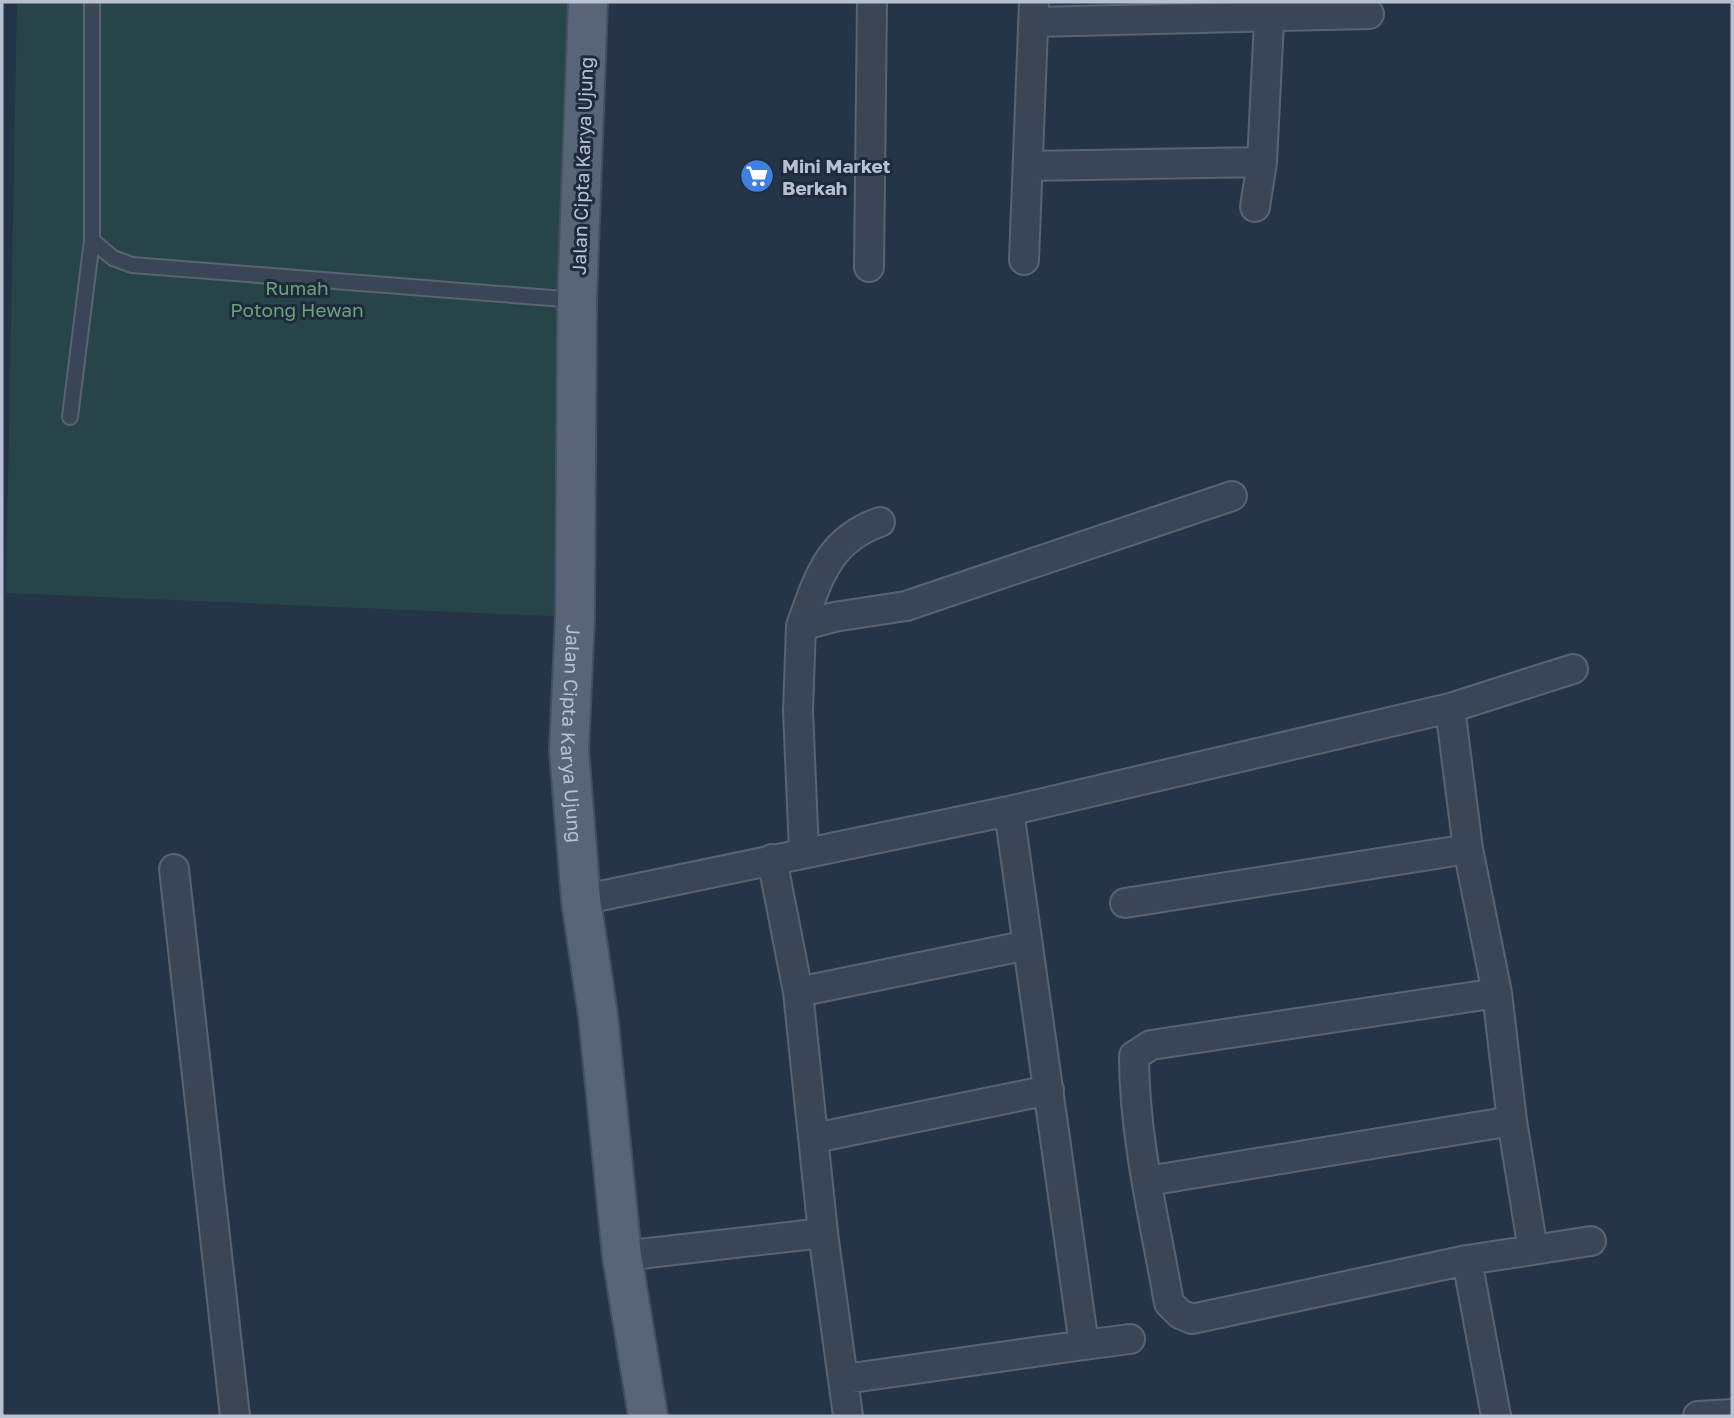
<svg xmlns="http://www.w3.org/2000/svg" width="1734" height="1418" font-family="'Golos Text',sans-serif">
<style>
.green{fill:#274548}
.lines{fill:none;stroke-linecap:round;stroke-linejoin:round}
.lane-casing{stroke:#596473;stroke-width:18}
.street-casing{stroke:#596473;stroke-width:32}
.primary-casing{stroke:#444f5f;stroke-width:42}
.lane{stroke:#3a4656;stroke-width:14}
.street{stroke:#3a4656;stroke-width:28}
.primary{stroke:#586576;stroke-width:38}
.labels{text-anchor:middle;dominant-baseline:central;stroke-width:6;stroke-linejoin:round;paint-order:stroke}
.poi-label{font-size:19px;font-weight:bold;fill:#b8c1cf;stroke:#1e2b3c;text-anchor:start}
.street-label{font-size:19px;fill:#b8c1cf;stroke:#1e2b3c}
.park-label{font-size:19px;fill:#6da278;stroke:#1e2b3c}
</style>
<rect width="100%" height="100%" fill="#253447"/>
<path class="green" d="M 17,2 L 591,2 L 573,617 L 6,593 Z"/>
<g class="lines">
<g class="lane-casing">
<path id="lane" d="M 92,2 L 92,240 L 113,258 L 132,265 L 576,300
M 70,417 L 92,240"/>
</g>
<g class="street-casing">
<path id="street" d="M 1034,22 L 1369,14
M 1028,166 L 1262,162
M 1255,207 L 1262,162 L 1270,2
M 1024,260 L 1034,2
M 869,267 L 872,2
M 801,626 C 818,579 828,540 880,522
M 1450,708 L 1468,849 L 1497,993 L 1512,1121 L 1533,1250 L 1467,1260 L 1496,1416
M 804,852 L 798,711 L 801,626 L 834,617 L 906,606 L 1232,496
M 772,859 L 798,992 L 823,1233 L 848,1416
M 174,869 L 235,1416
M 581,900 L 1009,811 L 1450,708 L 1573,669
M 1125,903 L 1468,849
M 798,992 L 1028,945
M 815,1138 L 1049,1090
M 1148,1181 L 1512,1121
M 1533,1250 L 1591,1241
M 622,1256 L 823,1233
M 1467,1260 L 1192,1319 L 1180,1314 L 1169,1303 C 1155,1222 1134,1138 1134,1056 L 1151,1045 L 1497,993
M 1084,1345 L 1130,1339
M 845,1379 L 1084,1345 L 1009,811
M 1698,1416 L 1732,1414"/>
</g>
<g class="primary-casing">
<g id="primary">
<path id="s1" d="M 588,2 L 577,300 L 575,617 L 569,750 L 581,900 L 598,1015 L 622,1256 L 648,1416"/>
</g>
</g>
<use href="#lane" class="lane"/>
<use href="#street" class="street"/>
<use href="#primary" class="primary"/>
</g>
<defs>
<g id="supermarket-disc" transform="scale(1.75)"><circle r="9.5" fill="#3f7fe0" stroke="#1e2b3c"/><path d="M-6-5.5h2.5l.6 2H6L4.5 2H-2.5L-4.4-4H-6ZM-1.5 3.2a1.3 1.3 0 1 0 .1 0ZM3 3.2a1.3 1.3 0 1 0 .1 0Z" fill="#fff"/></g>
</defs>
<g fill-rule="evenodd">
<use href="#supermarket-disc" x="757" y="176"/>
</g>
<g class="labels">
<g class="poi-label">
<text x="782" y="165">Mini Market<tspan x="782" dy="22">Berkah</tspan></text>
</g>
<g class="street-label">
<text transform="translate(582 166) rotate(-88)">Jalan Cipta Karya Ujung</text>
<text stroke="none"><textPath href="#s1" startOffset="732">Jalan Cipta Karya Ujung</textPath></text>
</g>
<g class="park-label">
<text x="297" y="287">Rumah<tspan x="297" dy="22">Potong Hewan</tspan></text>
</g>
</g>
<rect width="1734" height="1418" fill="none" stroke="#b8c1cf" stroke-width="7"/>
</svg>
